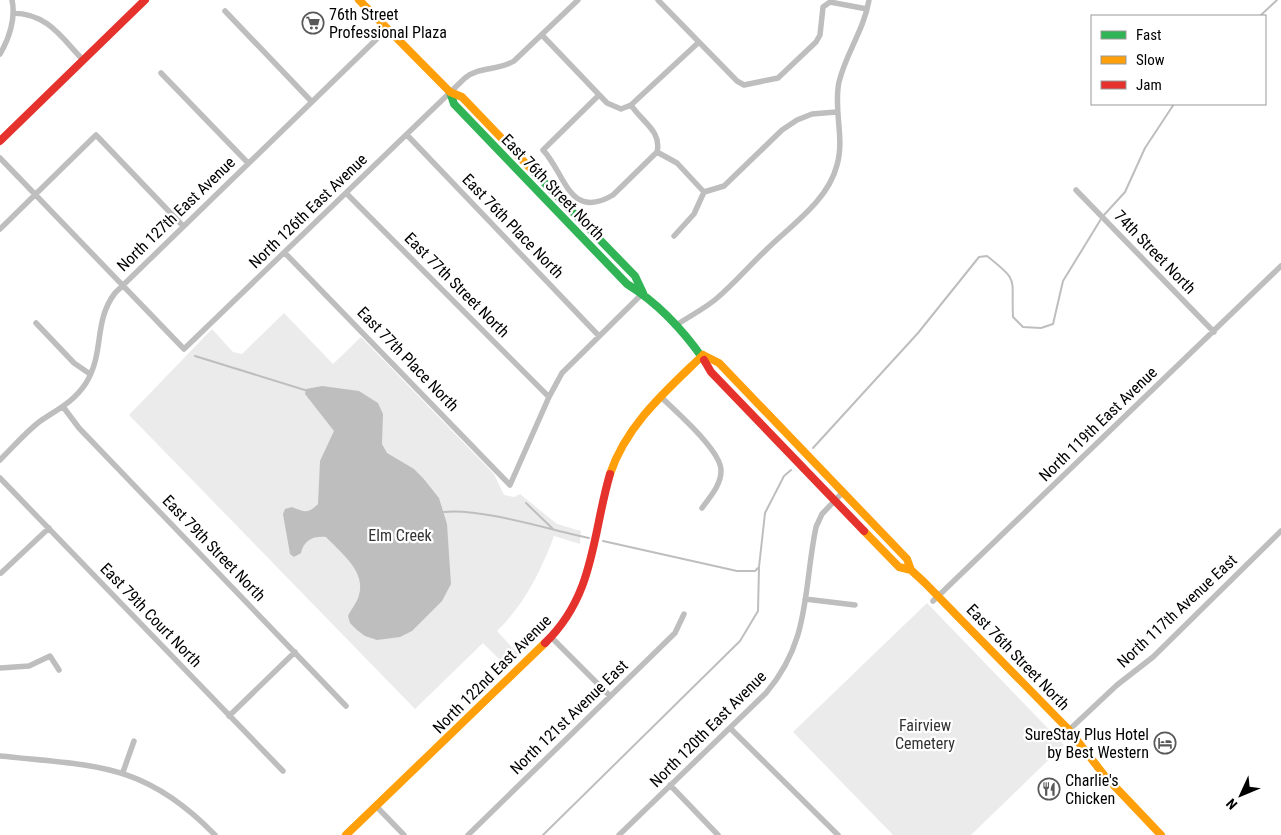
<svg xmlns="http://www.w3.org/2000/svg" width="1281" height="835" font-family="'Roboto Condensed',sans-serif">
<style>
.green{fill:#ebebeb}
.water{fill:#bebebe}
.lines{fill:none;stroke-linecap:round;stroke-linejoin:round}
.stream{stroke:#bebebe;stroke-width:2}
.street{stroke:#bebebe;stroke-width:5.5}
.fast{stroke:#30b455;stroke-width:8}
.slow{stroke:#ff9f0a;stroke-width:8}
.jam{stroke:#e5322d;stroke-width:8}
.labels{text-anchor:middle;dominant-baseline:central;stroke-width:4.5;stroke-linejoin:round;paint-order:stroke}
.poi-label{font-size:16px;fill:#000;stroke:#fff;text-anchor:start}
.street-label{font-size:16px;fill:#000;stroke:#fff}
.park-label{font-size:16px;fill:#323232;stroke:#fff}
</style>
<rect width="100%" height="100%" fill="#fff"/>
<path class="green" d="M 284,313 L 333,364 L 361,337 L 494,474 L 504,495 L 514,497 L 520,494 L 557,524 L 581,531 L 580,544 L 554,536 C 541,571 524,605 497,631 L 519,655 L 508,668 L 483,643 L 415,709 L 129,415 L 212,329 L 233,352 L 242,354 Z
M 927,603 L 1064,745 L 971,835 L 893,835 L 793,732 Z"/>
<path class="water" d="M 322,386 L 359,391 L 378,403 L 383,414 L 382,444 L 387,453 L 414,469 L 423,478 L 439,498 L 447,524 L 451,584 L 442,601 L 412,631 L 400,637 L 377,640 L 365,636 L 357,630 L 350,623 L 348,616 C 351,609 357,603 359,595 C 366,571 341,553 326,537 C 313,536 304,540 301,553 L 294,557 L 290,554 L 283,514 L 285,509 L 292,507 C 304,512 308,514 318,504 L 320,461 L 334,431 L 305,394 L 306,389 Z"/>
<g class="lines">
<path class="stream" d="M 1260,16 L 1277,0
M 1104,215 L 1125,192 L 1145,148 L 1174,104
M 195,356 L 308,391
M 813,448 L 918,333 L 979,257 L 987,256 C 1020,282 1011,277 1013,317 L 1023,327 L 1041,328 L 1053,324 L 1063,281 L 1101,219
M 526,503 L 553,529
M 444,512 C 481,508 551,530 589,538
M 603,541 L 737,571 L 755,571 L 758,568
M 543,835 L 740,641 L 758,611 L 759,567 L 765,513 L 784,476 L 791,470"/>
<path class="street" d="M 658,0 L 737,81 L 744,85 L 778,78 L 816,42 L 820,35 L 823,7 L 830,2 L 867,9
M 225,11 L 312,102
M 13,13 C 48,14 61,37 83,60
M 542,35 L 607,103 L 621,109 L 631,105 C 642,122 662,131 657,152 L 677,163 L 704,192
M 0,54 C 9,39 16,18 12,0
M 161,73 L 248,163
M 599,95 L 543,150 C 565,173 569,221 613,195 L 657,152
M 631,105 L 699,42
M 407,135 L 599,336
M 0,158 L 184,349 L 465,78 C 480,66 498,71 514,61 L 578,0
M 1076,190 L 1214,332
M 346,193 L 549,397
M 0,229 L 96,135 L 183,226
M 674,236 L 694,214 L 704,192 L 724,186 L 782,130 L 797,120 L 812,114 L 836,112
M 285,253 L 510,485 L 549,397 L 562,373 L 643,293
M 36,323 L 74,363 L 90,374
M 675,326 C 688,317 704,309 716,299 C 734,284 749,266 765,251 C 791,225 828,201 837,165 C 845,138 833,109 839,82 C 846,53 864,30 869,0
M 660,396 C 675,411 722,451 721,471 C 721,485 710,497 702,508
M 64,408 L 79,428 L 346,706
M 0,460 C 13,447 25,433 39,422 C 56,410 74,402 86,383 C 105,352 93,322 115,293 L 388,28
M 0,478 L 283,771
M 1,573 L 49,528
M 805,599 L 855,605
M 933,601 L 1281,266
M 551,637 L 610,696
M 0,668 L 29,666 L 50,656 L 59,670
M 229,716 L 295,652
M 730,728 L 838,835
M 1069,730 L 1117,685 L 1153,657 L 1281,531
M 0,756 C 95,766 144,762 215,835
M 123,772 L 134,741
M 670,785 L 718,835
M 376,806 L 404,835
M 468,835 L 675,633 L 684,614
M 619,835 L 766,693 C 811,640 803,590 816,527 L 822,514 L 843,492"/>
<path class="fast" d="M 450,92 L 454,104 L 627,284 C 658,303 683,330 704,360
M 533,171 L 635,276 L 643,293"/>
<path class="slow" d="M 359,0 L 450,92 L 462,97 L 533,171
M 703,355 L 719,363 L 907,559 L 911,570
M 610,474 C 627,424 666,391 703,355
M 864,531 L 899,567 L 911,570 L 925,583 L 1069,730 L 1104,775 L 1161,835
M 346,835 L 545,643"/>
<path class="jam" d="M 0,141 L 145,0
M 704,360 L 711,372 L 864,531
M 545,643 C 595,595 592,535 610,474"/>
</g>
<defs>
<g id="supermarket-ring" transform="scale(1.125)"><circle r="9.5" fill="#fff" stroke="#595959" stroke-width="1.5"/><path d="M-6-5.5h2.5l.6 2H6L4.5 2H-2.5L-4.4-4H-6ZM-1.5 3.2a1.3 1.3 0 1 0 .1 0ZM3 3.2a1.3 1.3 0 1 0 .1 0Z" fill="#595959"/></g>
<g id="hotel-ring" transform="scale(1.125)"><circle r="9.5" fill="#fff" stroke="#595959" stroke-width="1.5"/><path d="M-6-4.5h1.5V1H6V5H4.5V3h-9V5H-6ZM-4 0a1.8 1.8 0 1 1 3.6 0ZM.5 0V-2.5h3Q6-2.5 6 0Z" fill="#595959"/></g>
<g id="restaurant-ring" transform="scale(1.125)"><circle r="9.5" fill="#fff" stroke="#595959" stroke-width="1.5"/><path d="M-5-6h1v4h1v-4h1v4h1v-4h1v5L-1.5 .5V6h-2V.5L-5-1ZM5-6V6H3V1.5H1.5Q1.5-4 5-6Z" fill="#595959"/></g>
</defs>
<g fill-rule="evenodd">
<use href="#supermarket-ring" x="313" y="23"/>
<use href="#hotel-ring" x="1165" y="743"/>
<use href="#restaurant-ring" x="1049" y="789"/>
</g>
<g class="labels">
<g class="poi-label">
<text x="329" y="14">76th Street<tspan x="329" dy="18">Professional Plaza</tspan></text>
<text x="1149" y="734" text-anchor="end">SureStay Plus Hotel<tspan x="1149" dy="18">by Best Western</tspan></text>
<text x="1065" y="780">Charlie's<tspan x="1065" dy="18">Chicken</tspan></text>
</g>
<g class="street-label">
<text transform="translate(553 187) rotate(46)">East 76th Street North</text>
<text transform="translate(308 211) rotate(-44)">North 126th East Avenue</text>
<text transform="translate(176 214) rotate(-44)">North 127th East Avenue</text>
<text transform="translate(513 226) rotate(46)">East 76th Place North</text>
<text transform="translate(1155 252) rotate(46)">74th Street North</text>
<text transform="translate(457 285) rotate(45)">East 77th Street North</text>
<text transform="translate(408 359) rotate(46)">East 77th Place North</text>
<text transform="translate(1098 424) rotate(-44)">North 119th East Avenue</text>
<text transform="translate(214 548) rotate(46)">East 79th Street North</text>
<text transform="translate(1177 611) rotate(-43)">North 117th Avenue East</text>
<text transform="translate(151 615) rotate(46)">East 79th Court North</text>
<text transform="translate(1018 657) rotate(46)">East 76th Street North</text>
<text transform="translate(492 674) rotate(-45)">North 122nd East Avenue</text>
<text transform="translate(569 717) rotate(-44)">North 121st Avenue East</text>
<text transform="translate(708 729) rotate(-45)">North 120th East Avenue</text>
</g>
<g class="park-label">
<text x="400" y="535">Elm Creek</text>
<text x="925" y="725">Fairview<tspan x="925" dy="18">Cemetery</tspan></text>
</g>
</g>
<rect x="1091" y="15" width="175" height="90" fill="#ffffff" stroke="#999999"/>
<rect x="1101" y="31" width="25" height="8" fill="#30b455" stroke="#999999"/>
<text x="1136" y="40" font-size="15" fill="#000000">Fast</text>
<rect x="1101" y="56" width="25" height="8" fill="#ff9f0a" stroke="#999999"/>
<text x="1136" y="65" font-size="15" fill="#000000">Slow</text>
<rect x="1101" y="81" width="25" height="8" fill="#e5322d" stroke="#999999"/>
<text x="1136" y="90" font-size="15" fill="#000000">Jam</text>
<g transform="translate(1241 795) rotate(226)" stroke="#ffffff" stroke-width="4" paint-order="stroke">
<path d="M0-4L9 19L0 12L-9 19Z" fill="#000000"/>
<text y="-8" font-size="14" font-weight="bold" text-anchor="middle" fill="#000000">N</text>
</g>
</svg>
